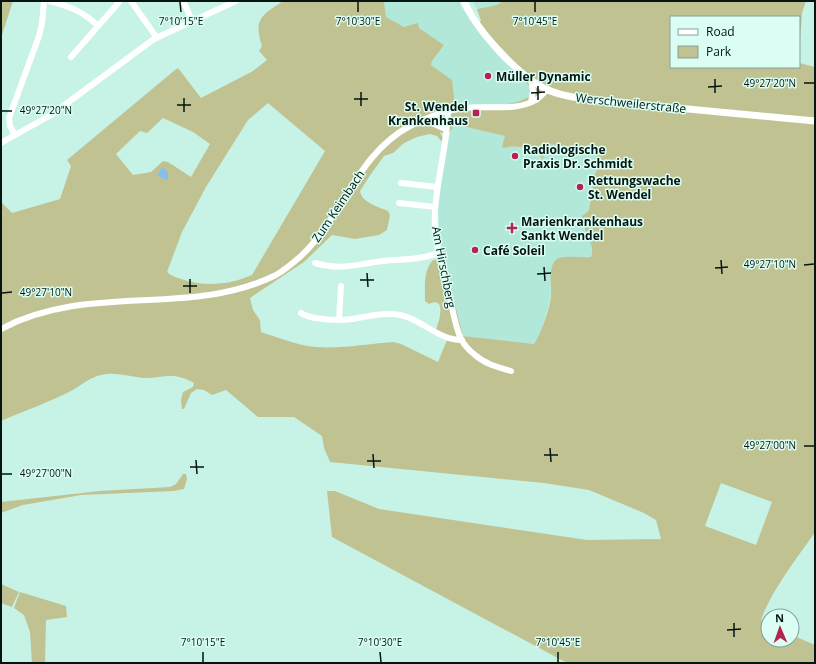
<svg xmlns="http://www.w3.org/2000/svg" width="816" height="664" font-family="'Open Sans',sans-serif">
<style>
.built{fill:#b2e8d9}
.green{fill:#c0c292;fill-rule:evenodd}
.water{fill:#87bfeb}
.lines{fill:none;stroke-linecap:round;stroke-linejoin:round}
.minor{stroke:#fff;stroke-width:6}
.major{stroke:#fff;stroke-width:7}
.ticks{fill:none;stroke:#051511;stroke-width:1.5}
.poi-dot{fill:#b42450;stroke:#dafef3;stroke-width:1.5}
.labels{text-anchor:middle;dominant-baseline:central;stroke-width:3;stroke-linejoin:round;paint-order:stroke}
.poi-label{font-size:12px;font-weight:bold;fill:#051511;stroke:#dafef3;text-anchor:start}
.street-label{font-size:12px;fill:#051511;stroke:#dafef3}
.ticks-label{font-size:10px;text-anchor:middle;fill:#051511;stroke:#dafef3;stroke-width:3;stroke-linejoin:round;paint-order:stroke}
</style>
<rect width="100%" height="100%" fill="#c6f3e6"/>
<path class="built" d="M 384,1 L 459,1 L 461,6 L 474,25 L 517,74 L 531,88 L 530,96 L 522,101 L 512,104 L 458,105 L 455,104 L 452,80 L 431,65 L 432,61 L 444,45 L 419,28 L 404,27 L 386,17 Z
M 472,1 L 503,1 L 497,5 L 477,9 Z
M 452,124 L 505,136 L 505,148 L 509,146 L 523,148 L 538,154 L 542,158 L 540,168 L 544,160 L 542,152 L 544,145 L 547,144 L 587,149 L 602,162 L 591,180 L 593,185 L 589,210 L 584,213 L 587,236 L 592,243 L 592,251 L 591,257 L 582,258 L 550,280 L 551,296 L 540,336 L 534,344 L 463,336 L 462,332 L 440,239 L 438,212 L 441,179 Z"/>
<path class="green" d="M 1,1 L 13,1 L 1,38 Z
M 283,1 L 384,1 L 386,17 L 404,27 L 418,23 L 419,28 L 444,45 L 432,61 L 431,65 L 452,80 L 455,104 L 458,105 C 482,105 510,109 530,96 L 531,88 L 517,74 L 474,25 L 481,21 L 477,9 L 497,5 L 503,1 L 806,1 L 802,13 L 799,52 L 799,17 L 671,17 L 671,67 L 799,67 L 799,63 L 815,67 L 815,532 C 798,557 771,591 761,620 L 768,625 L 768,640 L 792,640 L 792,635 L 815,645 L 815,663 L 567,663 L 332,537 L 327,491 L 335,491 L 379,509 L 587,540 L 661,539 L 656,520 L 644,513 L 589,490 L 544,483 L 330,462 L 324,448 L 322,436 L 294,417 L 258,417 L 226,390 L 212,395 L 204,390 L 197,389 L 191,393 L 184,409 L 182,409 L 181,400 L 183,392 L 193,387 L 194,383 C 174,372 167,377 147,378 C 134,378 121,373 107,374 C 89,376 83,385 69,392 C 47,403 24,411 1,421 L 1,202 L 12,213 L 60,199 L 71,166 L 67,160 L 175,70 L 178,68 L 201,98 L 253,71 L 267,60 L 259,51 L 262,46 C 253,19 262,15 283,1 ZM 268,103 L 325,151 L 252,275 C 229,285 205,287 181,279 C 176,277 171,276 167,272 L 182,232 L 206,187 L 248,120 ZM 163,118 L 193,132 L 210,144 L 191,177 L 168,162 L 163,161 L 151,172 L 133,175 L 116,154 L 140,131 L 147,133 ZM 453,124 L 505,136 L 502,147 L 505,148 C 513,144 537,149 542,158 L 540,168 L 542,168 C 545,160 542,153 544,145 L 547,144 L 587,149 L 602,162 L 591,180 L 593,185 L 589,210 L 582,216 C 583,222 585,229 587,235 C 591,245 594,246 591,257 C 582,258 564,255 557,259 C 547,266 552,288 551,298 C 548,312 542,332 534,344 L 463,336 L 444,259 L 433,260 C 423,271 425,287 425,301 L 429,304 C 447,295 439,323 436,329 L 447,340 L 438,362 L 401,344 L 393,342 C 367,344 341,349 315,347 C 297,345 279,338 261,332 L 260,320 L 253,310 L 250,298 L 304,262 L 332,235 L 355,239 L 379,235 L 387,230 L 390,215 L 388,211 C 379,207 362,203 360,191 L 371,174 L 384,156 L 393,153 L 404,143 L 417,137 L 430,134 L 437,136 L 441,141 L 443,139 L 440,132 L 447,135 L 452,129 ZM 721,483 L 772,502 L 756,545 L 705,526 Z
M 183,474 L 186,474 L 187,479 L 184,489 L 174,491 L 81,495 L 23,505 L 1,513 L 1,502 L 100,491 L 170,487 L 176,484 Z
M 1,584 L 19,592 L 12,607 L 1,603 Z
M 20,592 L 66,606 L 67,617 L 46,620 L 45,663 L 32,663 L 30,632 L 24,615 L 14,608 Z"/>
<path class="water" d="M 162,167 L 168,172 L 168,180 L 164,179 L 157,175 Z"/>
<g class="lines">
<path class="minor" d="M 50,1 C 69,6 84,12 98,26
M 131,1 L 157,38
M 183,1 L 192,20
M 71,57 L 120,1
M 531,79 L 533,91 L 531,102
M 448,112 C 447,145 437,178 435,211 C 433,241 443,270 450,298 C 453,311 455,326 461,339 C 464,345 470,351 475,355 C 485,364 498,367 511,371
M 420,122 L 432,123 L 443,128
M 15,135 L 10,126 L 9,118 L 39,36 L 42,23 L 44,1
M 1,143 L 51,115 L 154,39 L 236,1
M 401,183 L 437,187
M 399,203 L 435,207
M 315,263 C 342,271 356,264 383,261 C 402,259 420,260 439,253
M 301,313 C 305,316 310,317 315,318 C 327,320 339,321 352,319 C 365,317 378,313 391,314 C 418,314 435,340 462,340
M 339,320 L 341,286
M 1,329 C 88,282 190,318 276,275 C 285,270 293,263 301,256 C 343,216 357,154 410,126 C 426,118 446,110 464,108 C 487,105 515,112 536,100 C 540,97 544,93 548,89"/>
<path class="major" d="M 464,1 C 476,30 519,77 548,90 C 562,96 578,98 594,100 L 815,121"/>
</g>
<path class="ticks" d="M 180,2 L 181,12M 358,2 L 358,12M 535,2 L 535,12M 715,79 L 715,93M 804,83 L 814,83M 538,86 L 538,100M 708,87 L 722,86M 361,92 L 361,106M 531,93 L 545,92M 184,98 L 184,112M 354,99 L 368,99M 177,105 L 191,105M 2,111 L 12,111M 721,260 L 722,274M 804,265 L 814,264M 544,267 L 545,281M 715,268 L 728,267M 367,273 L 368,287M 537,274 L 551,273M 190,279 L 190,293M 360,280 L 374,280M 183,286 L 197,286M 2,293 L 12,292M 804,446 L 814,446M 550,448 L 551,462M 373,454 L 374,468M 544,455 L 558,455M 196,460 L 197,474M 367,461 L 381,461M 190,467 L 204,467M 2,474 L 12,474M 734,623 L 734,637M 727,630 L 741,629M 203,652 L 203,662M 380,652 L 381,662M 558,652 L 558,662"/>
<g class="poi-dot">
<circle cx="488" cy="76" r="4"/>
<rect x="472" y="109" width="8" height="8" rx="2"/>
<circle cx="515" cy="156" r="4"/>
<circle cx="580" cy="187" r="4"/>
<path d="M510 222h4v4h4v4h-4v4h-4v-4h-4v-4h4z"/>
<circle cx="475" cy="250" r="4"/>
</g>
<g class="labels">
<g class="poi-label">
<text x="496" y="76">Müller Dynamic</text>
<text x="468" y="106" text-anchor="end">St. Wendel<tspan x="468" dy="14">Krankenhaus</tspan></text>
<text x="523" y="149">Radiologische<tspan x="523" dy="14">Praxis Dr. Schmidt</tspan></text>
<text x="588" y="180">Rettungswache<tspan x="588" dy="14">St. Wendel</tspan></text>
<text x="521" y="221">Marienkrankenhaus<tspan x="521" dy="14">Sankt Wendel</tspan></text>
<text x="483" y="250">Café Soleil</text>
</g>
<g class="street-label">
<text transform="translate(631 103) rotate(6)">Werschweilerstraße</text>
<text transform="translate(338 206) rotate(-56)">Zum Keimbach</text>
<text transform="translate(444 267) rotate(79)">Am Hirschberg</text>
</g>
</g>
<g class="ticks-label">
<text x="181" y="25">7°10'15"E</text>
<text x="358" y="25">7°10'30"E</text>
<text x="535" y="25">7°10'45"E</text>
<text x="770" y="87">49°27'20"N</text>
<text x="46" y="114">49°27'20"N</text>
<text x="770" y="268">49°27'10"N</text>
<text x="46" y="296">49°27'10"N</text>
<text x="770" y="449">49°27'00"N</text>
<text x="46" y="477">49°27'00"N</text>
<text x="203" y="646">7°10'15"E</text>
<text x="380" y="646">7°10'30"E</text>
<text x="558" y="646">7°10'45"E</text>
</g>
<rect width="816" height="664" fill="none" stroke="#051511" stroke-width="4"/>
<rect x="670" y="16" width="130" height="52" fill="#dafef3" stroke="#85a199"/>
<rect x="678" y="29" width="20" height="6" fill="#ffffff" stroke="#85a199"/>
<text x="706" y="36" font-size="12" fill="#051511">Road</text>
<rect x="678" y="46" width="20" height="12" fill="#c0c292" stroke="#85a199"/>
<text x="706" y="56" font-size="12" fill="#051511">Park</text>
<g transform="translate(780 628) rotate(358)"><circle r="19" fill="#dafef3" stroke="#85a199"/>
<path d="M0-3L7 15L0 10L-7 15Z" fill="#b42450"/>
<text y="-6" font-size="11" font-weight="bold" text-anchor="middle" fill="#051511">N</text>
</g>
</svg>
